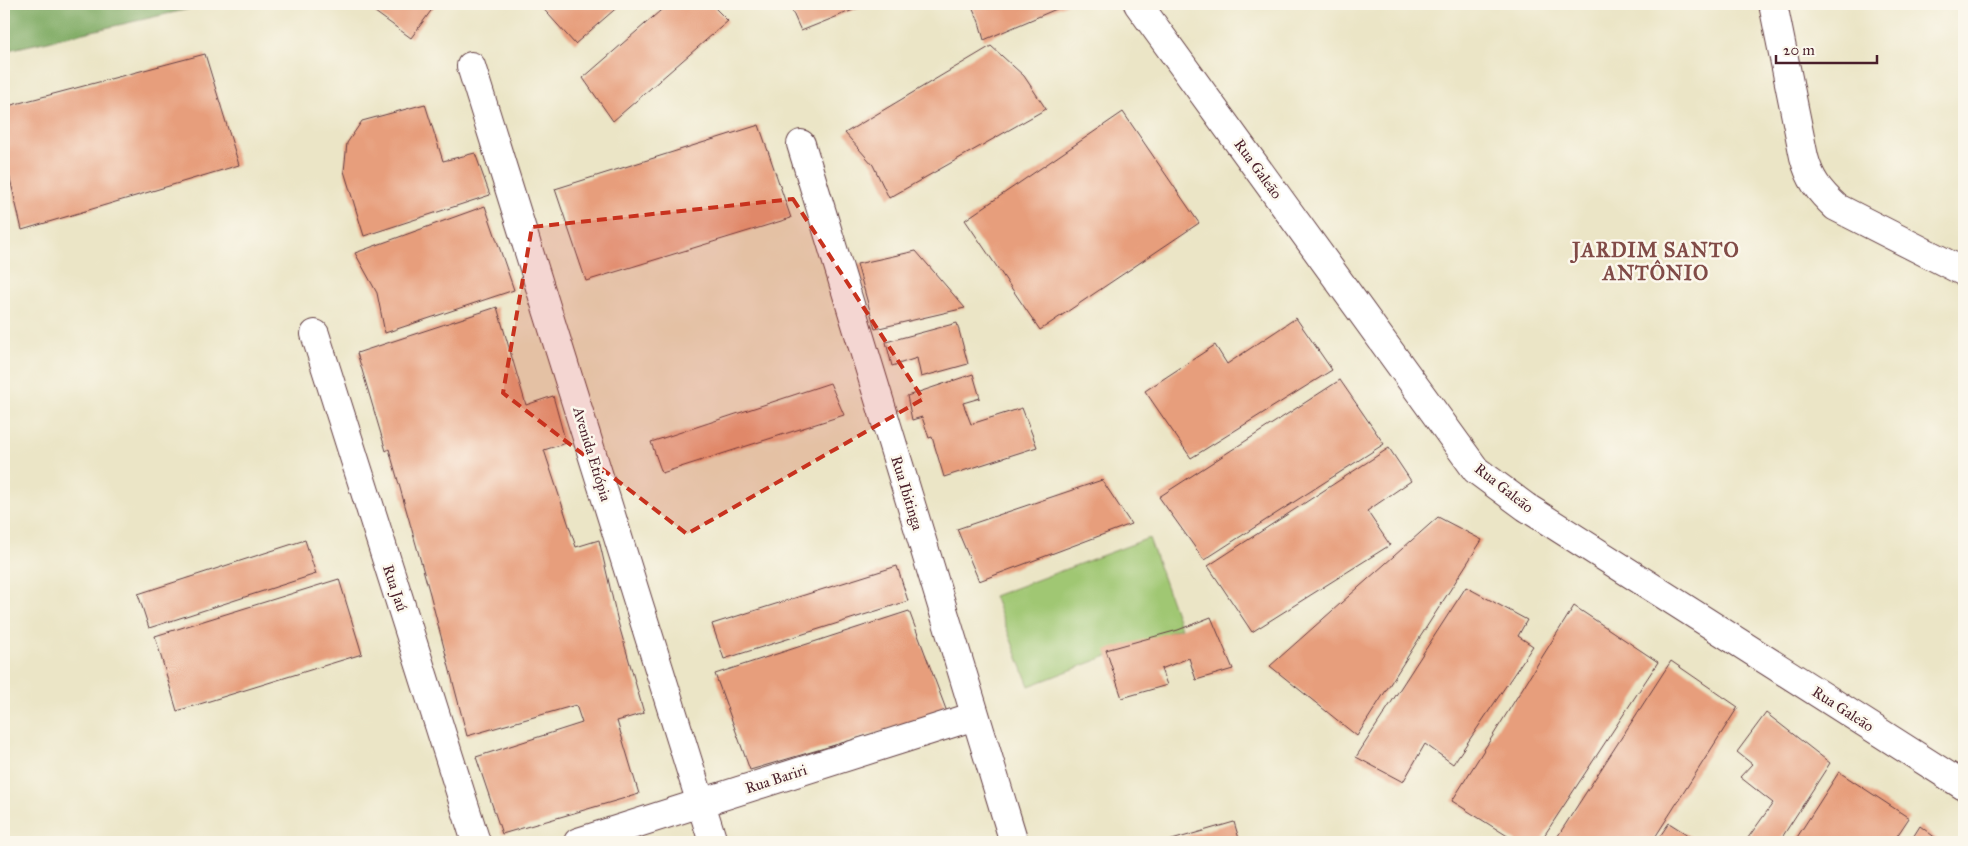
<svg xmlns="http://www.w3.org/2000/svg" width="1968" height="846" font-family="'IM FELL Great Primer',serif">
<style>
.green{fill:#a0c773;stroke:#75734f}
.forest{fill:#80ac65;stroke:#656648}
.building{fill:#e79e7c}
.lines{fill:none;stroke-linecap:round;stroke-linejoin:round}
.minor-casing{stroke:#623d42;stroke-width:30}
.minor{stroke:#fff;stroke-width:28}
.marked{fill:#c8321e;fill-opacity:0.2;stroke:#c8321e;stroke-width:4;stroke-dasharray:10 6;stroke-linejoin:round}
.labels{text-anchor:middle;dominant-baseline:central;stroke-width:5;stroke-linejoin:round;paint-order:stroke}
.street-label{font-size:15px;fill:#4a1f2b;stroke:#fbf7ec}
.district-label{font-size:20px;font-weight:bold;letter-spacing:1px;fill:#814b47;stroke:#fbf7ec}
</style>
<rect width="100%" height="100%" fill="#fbf7ec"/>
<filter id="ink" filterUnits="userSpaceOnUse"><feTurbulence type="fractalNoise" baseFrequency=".02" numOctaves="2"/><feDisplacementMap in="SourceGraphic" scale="10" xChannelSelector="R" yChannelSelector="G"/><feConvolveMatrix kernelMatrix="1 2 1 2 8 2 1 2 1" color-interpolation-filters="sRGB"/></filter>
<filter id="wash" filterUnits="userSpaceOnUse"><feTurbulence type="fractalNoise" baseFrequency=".0096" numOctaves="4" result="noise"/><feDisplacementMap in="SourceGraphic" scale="20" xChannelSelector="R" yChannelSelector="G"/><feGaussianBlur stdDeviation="1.12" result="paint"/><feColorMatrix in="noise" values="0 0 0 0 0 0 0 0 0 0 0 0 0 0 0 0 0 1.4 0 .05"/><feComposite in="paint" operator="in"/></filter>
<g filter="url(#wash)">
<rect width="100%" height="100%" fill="#ebe5c6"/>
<path class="green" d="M 1149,538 L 1181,628 L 1029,686 L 994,596 Z"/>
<path class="forest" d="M 4,4 L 211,4 L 4,51 Z"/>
<g id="blocks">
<path class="building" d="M 364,4 L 436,4 L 411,38 Z
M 539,4 L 621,4 L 575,44 Z
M 668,4 L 711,4 L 728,21 L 613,121 L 583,78 Z
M 789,4 L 868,4 L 801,31 Z
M 971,4 L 1068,4 L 984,40 L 979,22 Z
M 991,46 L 1024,76 L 1046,109 L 889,198 L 873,165 L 845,133 Z
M 205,54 L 239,165 L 22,230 L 4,153 L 4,107 Z
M 425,104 L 443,161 L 475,153 L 490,195 L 364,236 L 344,171 L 347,143 L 362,121 Z
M 1123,112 L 1199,223 L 1040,330 L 965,220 Z
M 759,125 L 791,218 L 586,281 L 555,189 Z
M 485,206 L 514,290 L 385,333 L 377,293 L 355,253 Z
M 916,251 L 965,308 L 875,329 L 857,264 Z
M 497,307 L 526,405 L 553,396 L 566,443 L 544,450 L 576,547 L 599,540 L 618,622 L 644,713 L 617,721 L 639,794 L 502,834 L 476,757 L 582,723 L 576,705 L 467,736 L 430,594 L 389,449 L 386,451 L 357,353 Z
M 1296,318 L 1332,370 L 1191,458 L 1145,391 L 1215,345 L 1227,364 Z
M 957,323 L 968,364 L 921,377 L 917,358 L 892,366 L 886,342 Z
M 973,374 L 980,398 L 963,403 L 971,424 L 1022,408 L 1037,447 L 944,477 L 932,437 L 929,438 L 922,417 L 912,420 L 907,396 Z
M 1340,380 L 1384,444 L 1204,560 L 1159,497 Z
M 830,383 L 844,415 L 662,473 L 651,442 Z
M 1389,448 L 1411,481 L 1367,511 L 1390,545 L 1252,632 L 1208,566 Z
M 1102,480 L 1131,524 L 979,581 L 957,529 Z
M 1438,517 L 1482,540 L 1357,736 L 1270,666 Z
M 305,540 L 316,574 L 149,628 L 138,594 Z
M 897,566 L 908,601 L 724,659 L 712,624 Z
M 339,579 L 362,654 L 177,711 L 155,636 Z
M 1466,587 L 1527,620 L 1518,636 L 1533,646 L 1453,764 L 1425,744 L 1403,782 L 1356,757 Z
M 1574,606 L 1658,662 L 1540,842 L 1517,842 L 1452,801 Z
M 909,611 L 947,712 L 750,770 L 715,674 Z
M 1211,617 L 1233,669 L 1196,680 L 1189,658 L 1161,669 L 1167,685 L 1122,698 L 1106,650 L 1178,630 Z
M 1671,661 L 1738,707 L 1652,842 L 1554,842 Z
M 1766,713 L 1830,763 L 1779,842 L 1745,842 L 1773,803 L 1740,777 L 1752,764 L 1737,752 Z
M 1839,772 L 1909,818 L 1893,842 L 1794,842 Z
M 1234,822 L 1240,842 L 1165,842 Z
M 1669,823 L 1699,842 L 1656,842 Z
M 1920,826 L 1941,842 L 1910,842 Z"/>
</g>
</g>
<g filter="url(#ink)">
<use href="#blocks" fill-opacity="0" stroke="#623d42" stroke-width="1"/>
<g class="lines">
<g class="minor-casing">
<path id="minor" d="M 1138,4 L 1476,470 L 1526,507 L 1964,786
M 1773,4 L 1804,157 C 1810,180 1819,191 1836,207 L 1964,272
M 471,66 L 713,842
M 801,144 L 1014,842
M 315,334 L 476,842
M 578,842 L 975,716"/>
</g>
<use href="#minor" class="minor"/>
</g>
</g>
<path class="marked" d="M 793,199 L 923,399 L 687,534 L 503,393 L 532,227 Z"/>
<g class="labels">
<g class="street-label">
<text transform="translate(1258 169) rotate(54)">Rua Galeão</text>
<text transform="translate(592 454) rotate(73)">Avenida Etiópia</text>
<text transform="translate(1504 488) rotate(38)">Rua Galeão</text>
<text transform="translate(907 493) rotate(73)">Rua Ibitinga</text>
<text transform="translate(395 588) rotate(72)">Rua Jaú</text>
<text transform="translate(1843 709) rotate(33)">Rua Galeão</text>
<text transform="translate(776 779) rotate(-18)">Rua Bariri</text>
</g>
<g class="district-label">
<text x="1656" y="250">JARDIM SANTO<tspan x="1656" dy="23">ANTÔNIO</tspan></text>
</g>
</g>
<rect width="1968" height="846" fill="none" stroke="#fbf7ec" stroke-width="20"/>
<path d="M1776 55v8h101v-8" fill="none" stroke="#4a1f2b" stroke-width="2.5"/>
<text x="1783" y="55" font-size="15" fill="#4a1f2b" stroke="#fbf7ec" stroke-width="4" paint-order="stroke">20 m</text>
</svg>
